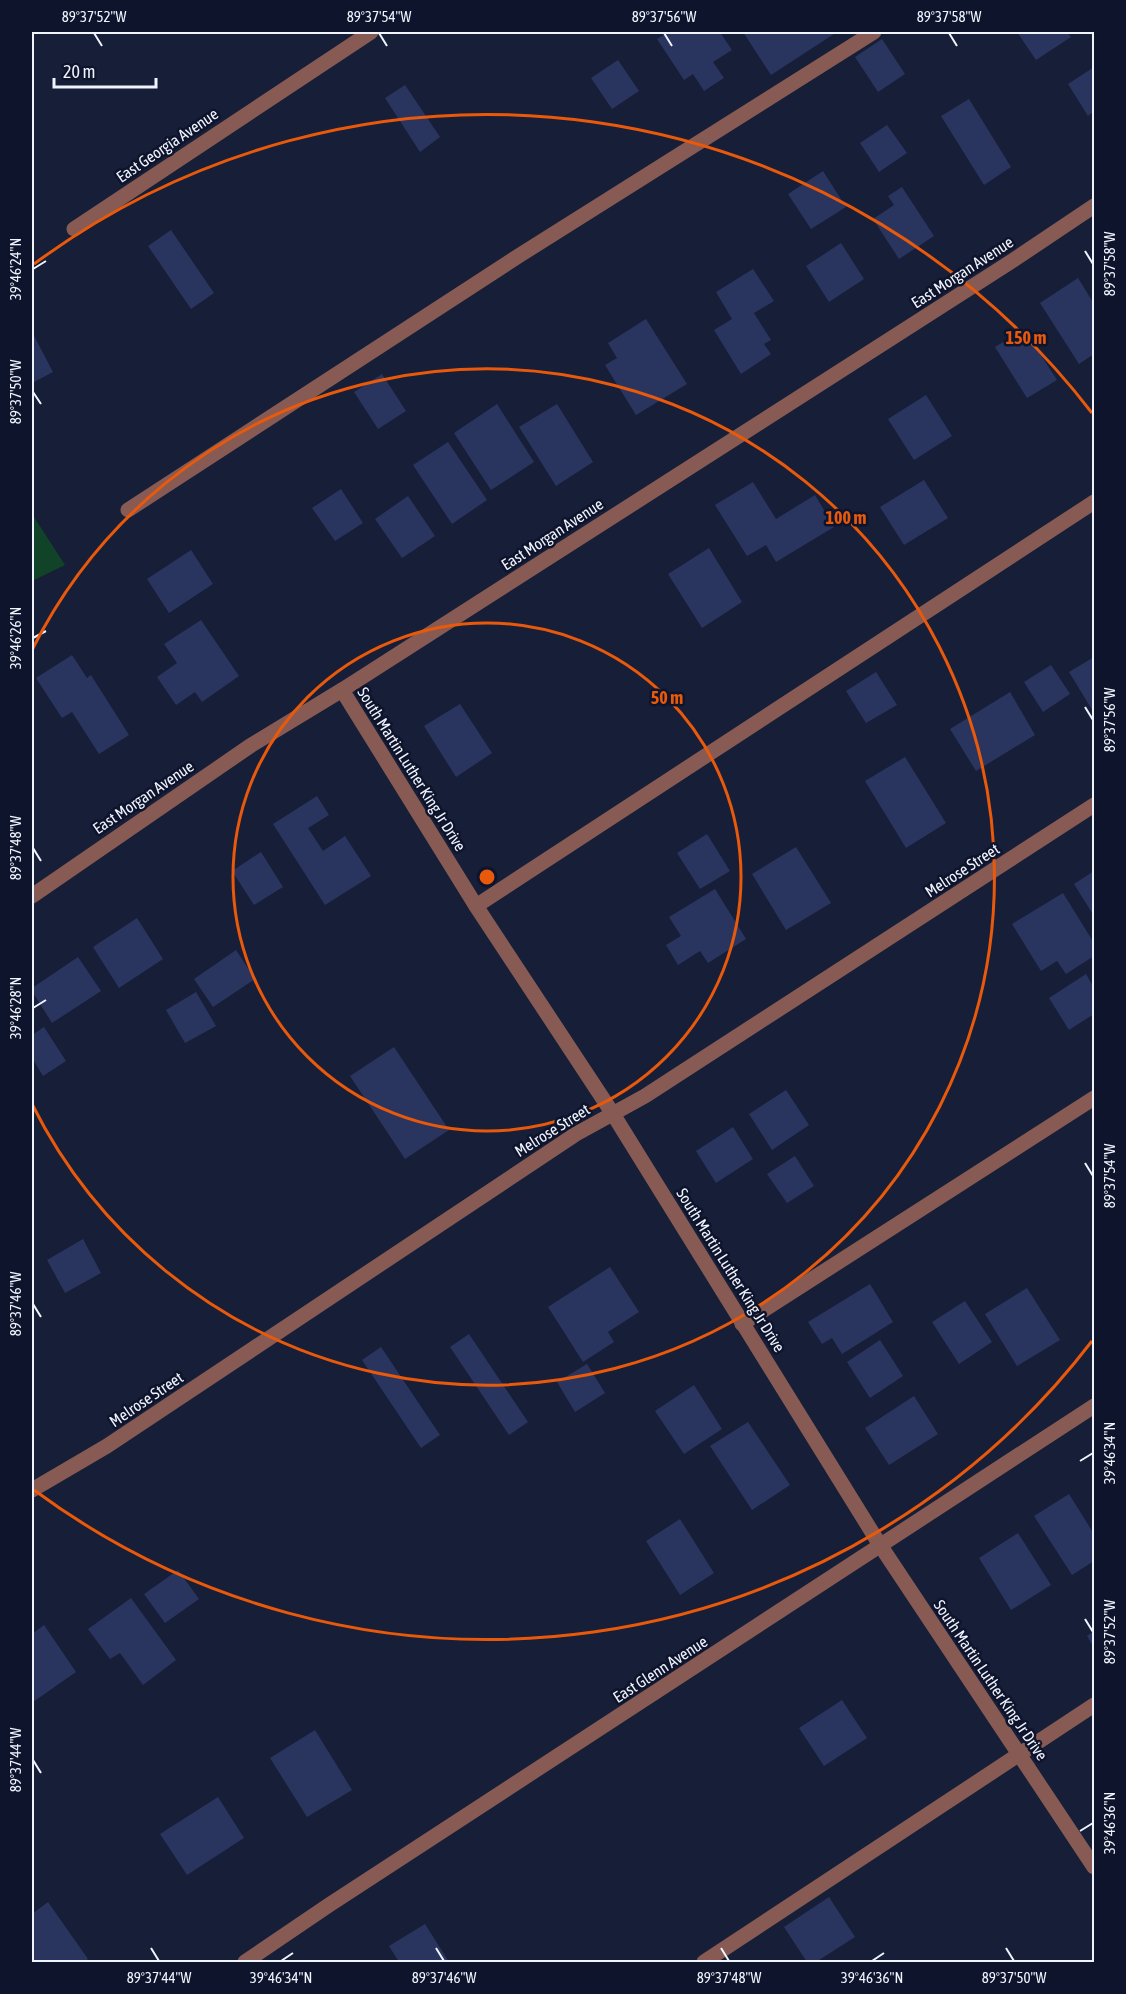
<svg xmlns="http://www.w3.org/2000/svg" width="1126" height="1994" font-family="'Asap Condensed',sans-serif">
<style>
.green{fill:#114329}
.building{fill:#2a355f}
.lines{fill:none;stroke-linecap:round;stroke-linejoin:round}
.service{stroke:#875b53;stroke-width:15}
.minor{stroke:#875b53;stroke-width:15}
.tertiary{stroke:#875b53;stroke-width:15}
.ticks{fill:none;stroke:#f0f4fe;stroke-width:2}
.ring{fill:none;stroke:#e8590c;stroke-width:3}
.labels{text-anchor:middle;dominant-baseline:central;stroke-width:5;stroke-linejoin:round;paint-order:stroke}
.street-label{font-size:16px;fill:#f0f4fe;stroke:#0e142c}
.centre{fill:#e8590c;stroke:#0e142c;stroke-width:3}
.ring-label{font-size:18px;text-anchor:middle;font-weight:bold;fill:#e8590c;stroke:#0e142c;stroke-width:5;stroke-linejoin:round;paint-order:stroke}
.neatline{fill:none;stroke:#f0f4fe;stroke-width:2}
.ticks-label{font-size:15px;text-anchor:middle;fill:#f0f4fe}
</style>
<rect width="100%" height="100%" fill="#171e37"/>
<path class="green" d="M 32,514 L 65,565 L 32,581 Z"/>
<path class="building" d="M 669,32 L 720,32 L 732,50 L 713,62 L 724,78 L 704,91 L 693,74 L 684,80 L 657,39 Z
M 743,32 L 837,32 L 771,75 Z
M 1017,32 L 1067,32 L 1071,37 L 1036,60 Z
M 882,39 L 905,74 L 878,92 L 855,57 Z
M 618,60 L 639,91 L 612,109 L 591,78 Z
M 1094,67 L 1094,111 L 1088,116 L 1068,84 Z
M 405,85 L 440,137 L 420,152 L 385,98 Z
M 969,99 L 1011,167 L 984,185 L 941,116 Z
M 887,125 L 907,153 L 879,172 L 860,143 Z
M 823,171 L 846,207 L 811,229 L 788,194 Z
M 902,187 L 934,236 L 899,259 L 873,219 L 894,205 L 888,196 Z
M 171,230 L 214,293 L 191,309 L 148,246 Z
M 841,243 L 864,279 L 829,302 L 806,266 Z
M 753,269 L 774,301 L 754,313 L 771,340 L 764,344 L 771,354 L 741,374 L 714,330 L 732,319 L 716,292 Z
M 1078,278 L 1094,304 L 1094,354 L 1079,364 L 1040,303 Z
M 646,319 L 687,384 L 636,415 L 605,365 L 617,358 L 608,343 Z
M 1024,329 L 1057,380 L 1027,398 L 995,347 Z
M 32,332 L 53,372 L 32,383 Z
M 382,374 L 406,411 L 378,429 L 354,392 Z
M 926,395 L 952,436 L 914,460 L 888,419 Z
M 497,404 L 534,462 L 491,490 L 454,433 Z
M 557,404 L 593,462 L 556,486 L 519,427 Z
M 448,442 L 487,500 L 452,524 L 413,465 Z
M 924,480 L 948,518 L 904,545 L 880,507 Z
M 753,482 L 776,519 L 815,495 L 834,527 L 776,562 L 766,545 L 747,556 L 715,505 Z
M 341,489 L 363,523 L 335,541 L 312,508 Z
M 408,496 L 435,536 L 402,558 L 375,519 Z
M 709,548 L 742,602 L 702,628 L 668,574 Z
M 191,550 L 213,584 L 169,613 L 147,579 Z
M 201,620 L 239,676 L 202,702 L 195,692 L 176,705 L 157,677 L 177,663 L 164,644 Z
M 72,655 L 87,678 L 91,675 L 129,735 L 99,754 L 72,712 L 62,718 L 36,678 Z
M 1094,657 L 1094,713 L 1069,672 Z
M 1051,665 L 1070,694 L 1043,712 L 1024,682 Z
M 876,672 L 897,705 L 866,723 L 846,691 Z
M 1010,692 L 1035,735 L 976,771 L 950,729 Z
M 460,704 L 492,753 L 456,777 L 424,726 Z
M 905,757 L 946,823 L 906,848 L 865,781 Z
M 317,796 L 329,815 L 308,828 L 323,851 L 345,836 L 371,876 L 325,905 L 273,824 Z
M 707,834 L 730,871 L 700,889 L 677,853 Z
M 796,847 L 831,903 L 786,930 L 752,874 Z
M 261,852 L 283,887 L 254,905 L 232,871 Z
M 1094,871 L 1094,916 L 1074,884 Z
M 715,889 L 746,939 L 708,963 L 700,951 L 678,965 L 666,945 L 681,936 L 669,917 Z
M 1063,893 L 1094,943 L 1094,956 L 1066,974 L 1057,961 L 1041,971 L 1012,924 Z
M 137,918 L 163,959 L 119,988 L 93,947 Z
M 236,950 L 255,979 L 213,1007 L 194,979 Z
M 78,957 L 101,991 L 52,1023 L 32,991 L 32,988 Z
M 1086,974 L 1094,988 L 1094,1014 L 1069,1030 L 1049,998 Z
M 196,992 L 216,1026 L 185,1043 L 166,1010 Z
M 44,1027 L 66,1061 L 43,1076 L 32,1058 L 32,1035 Z
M 394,1047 L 449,1130 L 405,1159 L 350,1076 Z
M 786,1090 L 809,1125 L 772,1150 L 749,1114 Z
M 733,1127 L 753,1159 L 716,1183 L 696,1151 Z
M 795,1156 L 814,1186 L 787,1203 L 767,1174 Z
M 83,1239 L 101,1273 L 65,1293 L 47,1260 Z
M 610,1267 L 639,1312 L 608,1332 L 614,1342 L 583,1362 L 548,1307 Z
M 870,1284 L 893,1322 L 842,1354 L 832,1338 L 822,1344 L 808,1322 Z
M 1027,1288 L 1060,1340 L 1017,1366 L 985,1314 Z
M 965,1301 L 992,1342 L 959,1364 L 932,1322 Z
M 469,1334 L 528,1422 L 509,1435 L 450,1347 Z
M 880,1340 L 903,1376 L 870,1398 L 847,1362 Z
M 381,1347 L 440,1435 L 421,1448 L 362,1360 Z
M 587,1364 L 605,1393 L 575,1412 L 557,1382 Z
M 694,1385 L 722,1429 L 684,1454 L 655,1411 Z
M 914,1396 L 938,1434 L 889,1465 L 865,1428 Z
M 748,1422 L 790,1485 L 752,1510 L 710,1446 Z
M 1069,1494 L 1094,1534 L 1094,1561 L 1072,1575 L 1034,1516 Z
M 680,1519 L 714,1573 L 680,1595 L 646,1541 Z
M 1018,1533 L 1051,1585 L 1011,1610 L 979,1558 Z
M 178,1570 L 199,1599 L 165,1623 L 144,1594 Z
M 131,1598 L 176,1660 L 143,1685 L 120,1653 L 110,1659 L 88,1629 Z
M 44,1625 L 76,1672 L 33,1702 L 32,1634 Z
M 1094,1631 L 1094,1648 L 1087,1636 Z
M 842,1700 L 867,1738 L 824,1766 L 799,1728 Z
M 315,1730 L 352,1790 L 307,1817 L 270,1758 Z
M 218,1797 L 244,1838 L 187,1875 L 160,1834 Z
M 829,1897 L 855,1937 L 816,1962 L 807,1962 L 784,1927 Z
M 48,1902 L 88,1959 L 83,1962 L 34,1962 L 32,1959 L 32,1914 Z
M 425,1924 L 449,1962 L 399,1962 L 389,1946 Z"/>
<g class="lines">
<path class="service" d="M 128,510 L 520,255 L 874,32
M 476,906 L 1094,502
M 742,1324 L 1094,1098
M 704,1962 L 1094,1705"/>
<path class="minor" d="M 74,229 L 371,32
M 32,896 L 250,746 L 342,690 L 1012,261 L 1094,206
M 32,1490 L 107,1446 L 576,1134 L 645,1096 L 1094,805
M 245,1962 L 329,1905 L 1094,1406"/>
<path class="tertiary" d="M 342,690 L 476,906 L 613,1114 L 880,1545 L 1094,1867"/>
</g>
<path class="ticks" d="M 94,33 L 102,46M 379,33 L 387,46M 664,33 L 672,46M 949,33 L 957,46M 1085,251 L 1093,264M 33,269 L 46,261M 33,392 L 41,404M 33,638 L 46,631M 1085,707 L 1093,720M 33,848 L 41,861M 33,1008 L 46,1000M 1085,1163 L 1093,1176M 33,1304 L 41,1317M 1080,1461 L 1093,1453M 1085,1619 L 1093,1632M 33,1760 L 41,1773M 1080,1831 L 1093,1823M 151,1948 L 159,1961M 436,1948 L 444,1961M 721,1948 L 729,1961M 1006,1948 L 1014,1961M 281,1961 L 293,1953M 872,1961 L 884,1953"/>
<g class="ring">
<circle cx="487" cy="877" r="254"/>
<path d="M32 650A508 508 0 1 1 32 1104"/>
<path d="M1092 1341A762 762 0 0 1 34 1490M34 264A762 762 0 0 1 1092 413"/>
</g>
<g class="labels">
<g class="street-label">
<text transform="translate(167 145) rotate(-34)">East Georgia Avenue</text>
<text transform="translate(962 272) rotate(-33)">East Morgan Avenue</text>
<text transform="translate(552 534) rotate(-33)">East Morgan Avenue</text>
<text transform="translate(412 769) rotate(58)">South Martin Luther King Jr Drive</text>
<text transform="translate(143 797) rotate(-34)">East Morgan Avenue</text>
<text transform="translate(962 870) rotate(-33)">Melrose Street</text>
<text transform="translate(552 1130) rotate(-32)">Melrose Street</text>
<text transform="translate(731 1270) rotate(58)">South Martin Luther King Jr Drive</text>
<text transform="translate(146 1399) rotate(-34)">Melrose Street</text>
<text transform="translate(660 1669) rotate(-33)">East Glenn Avenue</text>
<text transform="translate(991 1680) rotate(56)">South Martin Luther King Jr Drive</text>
</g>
</g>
<circle cx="487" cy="877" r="9" class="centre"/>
<g class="ring-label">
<text x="1026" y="344">150 m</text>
<text x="846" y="524">100 m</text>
<text x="667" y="704">50 m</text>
</g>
<rect width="1126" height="1994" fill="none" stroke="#0e142c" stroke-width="66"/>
<path d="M54 78v9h102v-9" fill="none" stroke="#f0f4fe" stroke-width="3"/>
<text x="63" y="78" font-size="18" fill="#f0f4fe" stroke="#0e142c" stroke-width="4.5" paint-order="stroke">20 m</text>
<rect x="33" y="33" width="1060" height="1928" class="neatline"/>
<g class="ticks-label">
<text x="94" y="22">89°37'52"W</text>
<text x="379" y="22">89°37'54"W</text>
<text x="664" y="22">89°37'56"W</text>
<text x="949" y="22">89°37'58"W</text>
<text transform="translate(1110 264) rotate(-90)" y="5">89°37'58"W</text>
<text transform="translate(16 269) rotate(-90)" y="5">39°46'24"N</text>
<text transform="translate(16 392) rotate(-90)" y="5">89°37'50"W</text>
<text transform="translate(16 638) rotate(-90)" y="5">39°46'26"N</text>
<text transform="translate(1110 720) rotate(-90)" y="5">89°37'56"W</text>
<text transform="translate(16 848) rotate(-90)" y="5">89°37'48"W</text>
<text transform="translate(16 1008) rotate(-90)" y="5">39°46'28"N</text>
<text transform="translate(1110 1176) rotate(-90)" y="5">89°37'54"W</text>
<text transform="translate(16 1304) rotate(-90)" y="5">89°37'46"W</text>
<text transform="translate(1110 1453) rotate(-90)" y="5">39°46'34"N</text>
<text transform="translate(1110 1632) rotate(-90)" y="5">89°37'52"W</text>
<text transform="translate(16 1760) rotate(-90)" y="5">89°37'44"W</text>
<text transform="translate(1110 1823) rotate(-90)" y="5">39°46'36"N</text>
<text x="159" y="1983">89°37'44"W</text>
<text x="281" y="1983">39°46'34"N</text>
<text x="444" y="1983">89°37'46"W</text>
<text x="729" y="1983">89°37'48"W</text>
<text x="872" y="1983">39°46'36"N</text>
<text x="1014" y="1983">89°37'50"W</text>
</g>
</svg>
